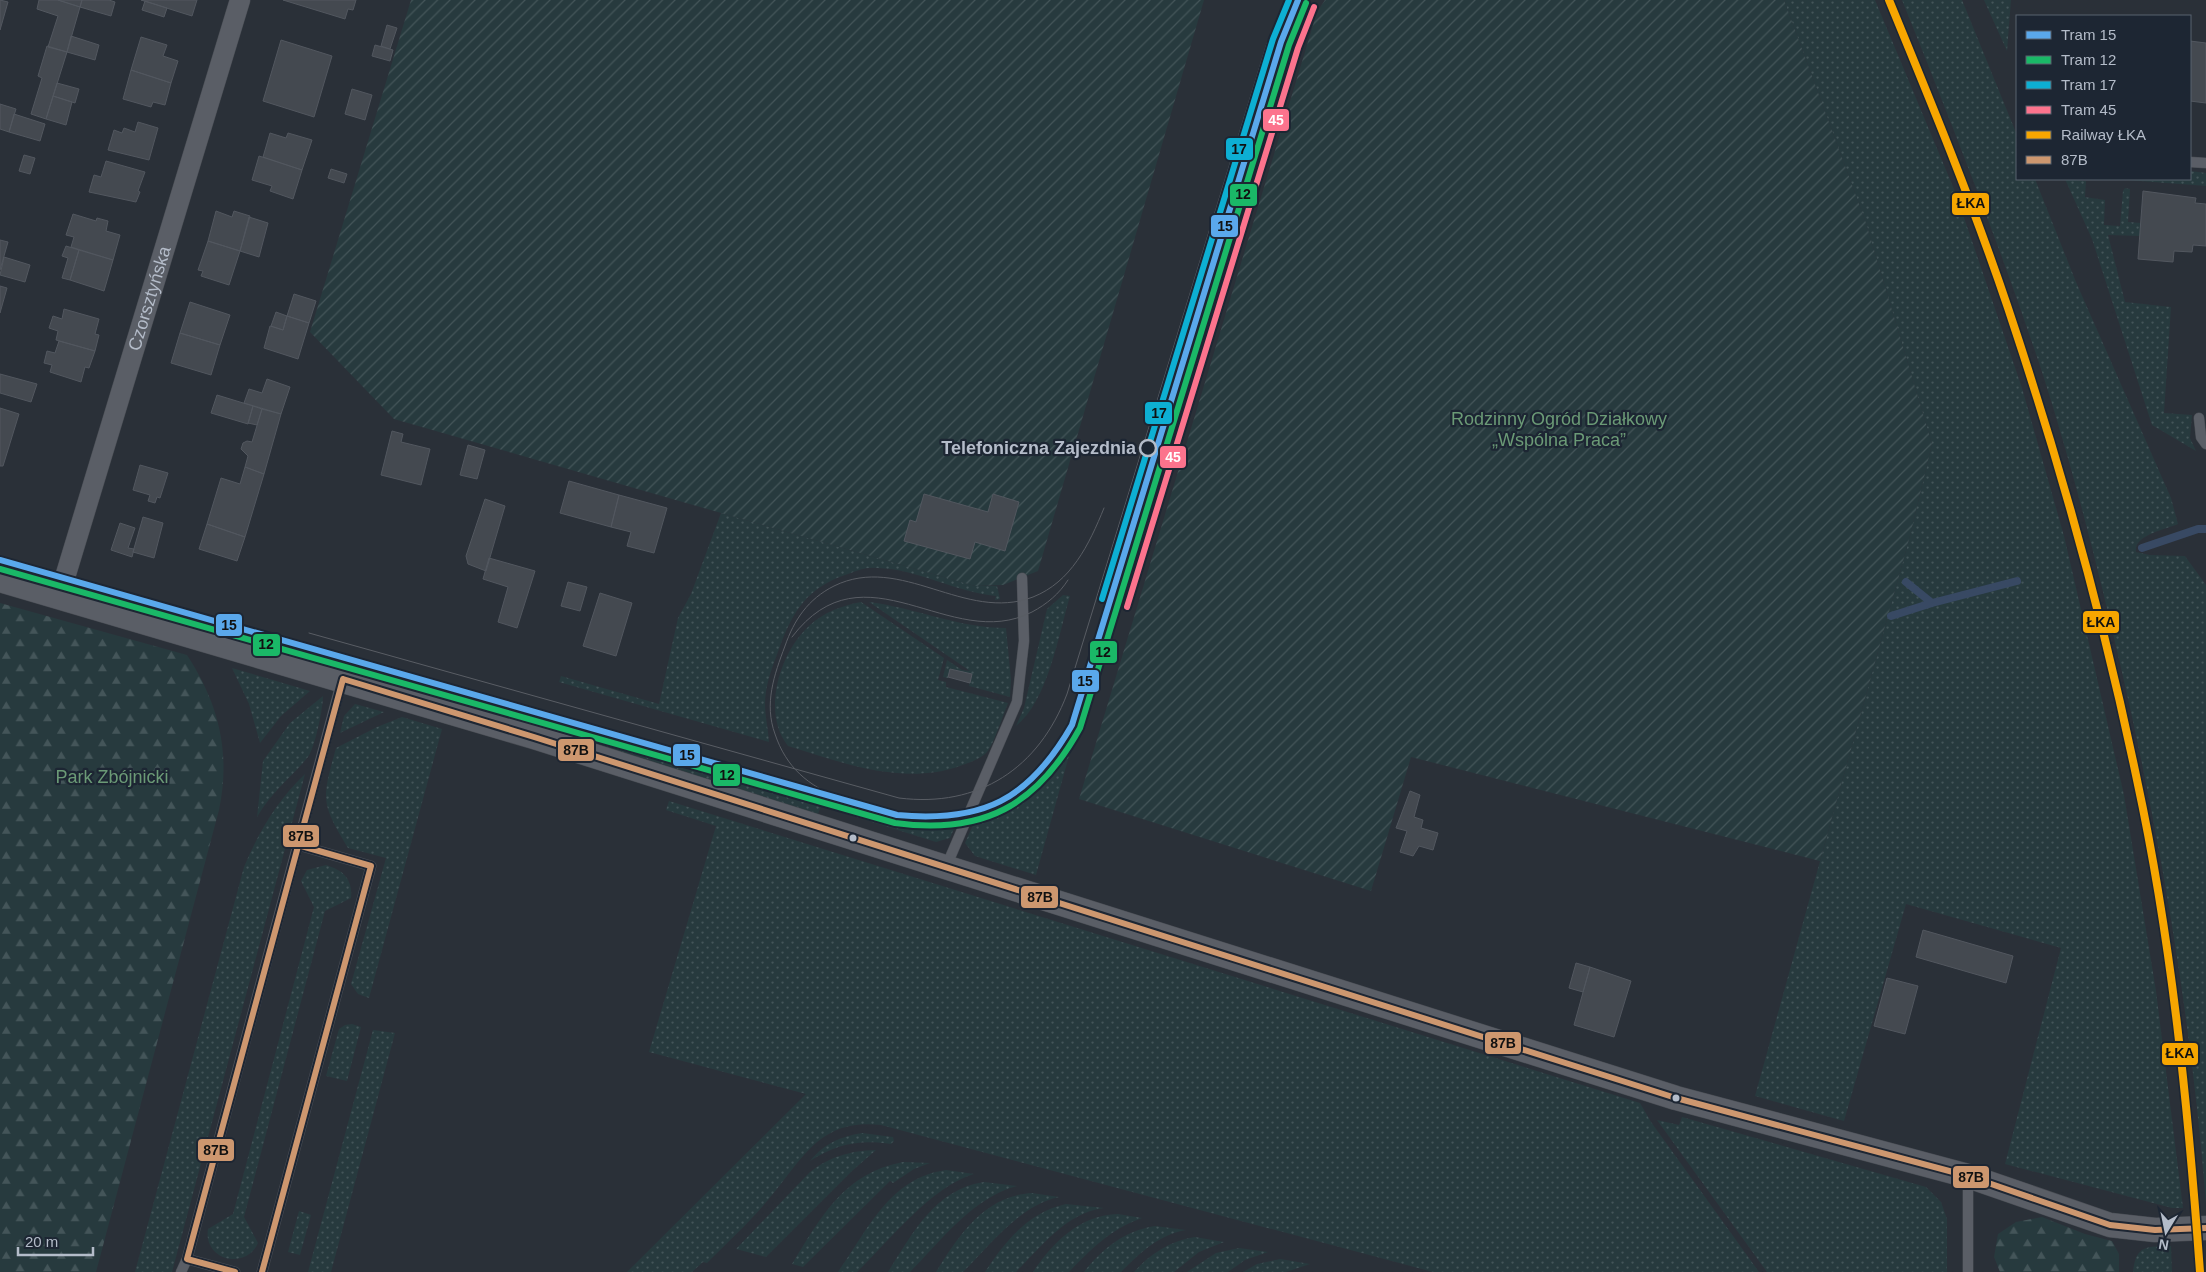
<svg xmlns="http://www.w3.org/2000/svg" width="2206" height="1272" font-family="Helvetica,sans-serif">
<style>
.grass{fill:url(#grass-dots)}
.forest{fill:url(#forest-firs)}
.garden{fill:url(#garden-furrows)}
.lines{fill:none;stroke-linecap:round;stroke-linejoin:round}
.stream{stroke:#384963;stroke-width:8}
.building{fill:#444950;stroke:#52575f}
.service-casing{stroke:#484c53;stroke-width:11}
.minor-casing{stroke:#484c53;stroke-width:21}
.tertiary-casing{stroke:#484c53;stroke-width:25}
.service{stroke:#5a5e66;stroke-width:10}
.minor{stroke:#5a5e66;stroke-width:20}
.tertiary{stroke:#5a5e66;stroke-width:24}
.tram{stroke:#595d64;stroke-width:1}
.bus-1-casing{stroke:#1d2633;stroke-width:10}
.bus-1{stroke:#cd976f;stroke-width:6}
.rail-1-casing{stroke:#1d2633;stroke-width:11}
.rail-1{stroke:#f7a600;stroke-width:8}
.tram-1-casing{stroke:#1d2633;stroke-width:10}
.tram-2-casing{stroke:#1d2633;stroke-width:10}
.tram-3-casing{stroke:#1d2633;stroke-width:10}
.tram-4-casing{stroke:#1d2633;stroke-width:10}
.tram-1{stroke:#5aa8eb;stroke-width:6}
.tram-2{stroke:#1ab867;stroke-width:6}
.tram-3{stroke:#0dafd3;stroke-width:6}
.tram-4{stroke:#fc738d;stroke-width:6}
.stop-dot{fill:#1d2633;stroke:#b4bcc9;stroke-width:2.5}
.bus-dot{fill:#b4bcc9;stroke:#1d2633;stroke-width:2}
.labels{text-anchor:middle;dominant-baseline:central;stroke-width:4.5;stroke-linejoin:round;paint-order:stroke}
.street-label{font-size:18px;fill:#b4bcc9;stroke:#1d2633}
.park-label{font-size:18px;fill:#6b9a76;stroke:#1d2633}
.stop-label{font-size:18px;font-weight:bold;fill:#b4bcc9;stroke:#1d2633;text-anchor:end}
.line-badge{stroke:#1d2633;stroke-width:2}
.badge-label{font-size:14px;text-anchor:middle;font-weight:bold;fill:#fff}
.pale-badge-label{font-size:14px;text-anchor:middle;font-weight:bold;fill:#111}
</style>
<defs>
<pattern id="grass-dots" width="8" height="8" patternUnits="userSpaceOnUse" patternTransform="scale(1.25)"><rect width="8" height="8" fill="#273a3e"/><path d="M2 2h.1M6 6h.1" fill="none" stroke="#445559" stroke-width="1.8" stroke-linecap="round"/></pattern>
<pattern id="forest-firs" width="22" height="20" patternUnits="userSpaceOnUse" patternTransform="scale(1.25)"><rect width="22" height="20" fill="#273a3e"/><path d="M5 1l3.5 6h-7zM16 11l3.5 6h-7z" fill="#445559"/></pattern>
<pattern id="garden-furrows" width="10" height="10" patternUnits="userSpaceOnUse" patternTransform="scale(1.25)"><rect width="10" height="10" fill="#273a3e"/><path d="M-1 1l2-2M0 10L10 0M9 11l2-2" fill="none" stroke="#445559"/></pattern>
</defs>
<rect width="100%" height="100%" fill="#2a3038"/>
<path class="grass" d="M 1784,0 L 1875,0 L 1956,194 L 2022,388 L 2064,536 L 2124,795 L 2156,991 L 2183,1208 L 2172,1208 L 2005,1164 L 2061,948 L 1906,904 L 1844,1121 L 1755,1096 L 1910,536 L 1932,444 L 1866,223 Z
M 1902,0 L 1962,0 L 2017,135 L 2017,179 L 2035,179 L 2076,282 L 2171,498 L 2178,524 C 2167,529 2133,535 2136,552 L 2150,555 L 2185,556 L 2206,585 L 2206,1204 C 2192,1025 2162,847 2122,672 C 2099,572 2074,472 2043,375 C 2001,248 1952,124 1902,0 Z
M 1984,0 L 2011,0 L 2007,51 Z
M 2190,171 L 2206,173 L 2206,186 L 2127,180 L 2190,179 Z
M 2065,179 L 2086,181 L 2085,197 L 2105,200 L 2104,225 L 2120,226 L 2123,191 L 2125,188 L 2130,189 L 2128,222 L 2141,223 L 2140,236 L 2108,235 L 2125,302 L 2171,307 L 2164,413 L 2192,415 L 2190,438 L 2196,451 L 2152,425 L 2092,239 Z
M 721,513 L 975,586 L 997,586 L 1000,599 L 995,600 L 996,596 C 955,592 918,569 877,568 C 865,567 857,571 848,574 C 808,587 793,610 779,649 C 774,663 768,677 766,692 C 763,710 768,725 769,742 L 559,682 L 561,676 L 659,704 L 678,618 L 691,594 Z
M 1063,595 L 1070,596 C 1059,633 1048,701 1016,726 L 1024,708 L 1047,609 Z
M 861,602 L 944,658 L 938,680 L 946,682 L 946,687 L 1008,703 C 1003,715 994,744 987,752 C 981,759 968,763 960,766 C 903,786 843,763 788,746 C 761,713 780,652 809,626 C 824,612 841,606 861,602 Z
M 869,602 C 916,608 958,628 1006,628 L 1011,680 L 1010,697 L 969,686 L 971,674 L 950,669 L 948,678 L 943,677 L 947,660 L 962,670 L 970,671 Z
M 232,668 L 310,691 L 281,716 L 260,743 L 249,704 Z
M 323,696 C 323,708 315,748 308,757 C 290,779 273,790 257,817 L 263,761 L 290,723 Z
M 355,704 L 384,712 L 340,733 L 344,716 Z
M 1082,709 L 1036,875 L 975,856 L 965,843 L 976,818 C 1031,802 1063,762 1082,709 Z
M 402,717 L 442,729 L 369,998 L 358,994 L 351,984 L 386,858 L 348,848 C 320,802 322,799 336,748 L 377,727 Z
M 547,721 L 883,817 L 921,824 L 956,824 L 950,838 L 936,842 L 821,806 L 818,814 L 548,728 Z
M 305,774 L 172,1272 L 135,1272 L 244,867 C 259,831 277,801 305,774 Z
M 669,801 L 1640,1103 L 1651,1122 L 1759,1272 L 1433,1272 L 881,1125 C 819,1118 803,1159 768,1200 C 750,1222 728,1242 707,1263 L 703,1262 L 692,1272 L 627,1272 L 806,1094 L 649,1052 L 716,826 L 666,810 Z
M 326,865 C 343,870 353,879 351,898 L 325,911 L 244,1217 L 258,1243 C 246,1271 203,1260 208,1229 L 233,1214 L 314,907 L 301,881 L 307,870 Z
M 352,1024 L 361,1027 L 347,1081 L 326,1076 L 339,1029 L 345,1025 Z
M 373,1030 L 395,1033 L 331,1272 L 308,1272 Z
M 1682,1117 L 1926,1187 L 1941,1202 L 1947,1219 L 1947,1272 L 1767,1272 L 1657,1120 L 1679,1125 Z
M 862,1133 L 893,1137 L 894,1141 L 891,1144 C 860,1139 836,1144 810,1161 C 825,1143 840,1137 862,1133 Z
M 876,1150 L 852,1171 L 766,1257 L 736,1249 L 810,1172 C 831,1156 850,1151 876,1150 Z
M 903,1162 L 930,1163 L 914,1169 L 893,1183 L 890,1181 L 803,1267 L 792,1264 C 821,1217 844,1173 903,1162 Z
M 946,1170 L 974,1174 C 932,1186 889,1241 857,1272 L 838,1272 C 868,1230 889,1178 946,1170 Z
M 984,1182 L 1017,1186 C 972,1198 941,1241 910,1272 L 888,1272 C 912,1234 935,1189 984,1182 Z
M 1032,1193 L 1059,1197 C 1019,1206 991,1244 963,1272 L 936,1272 C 959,1235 984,1196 1032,1193 Z
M 1066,1204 L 1104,1208 C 1066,1213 1042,1246 1016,1272 L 985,1272 C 1005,1241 1029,1212 1066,1204 Z
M 299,1211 L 311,1215 L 300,1255 L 288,1252 Z
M 1118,1214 L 1142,1218 C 1111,1229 1091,1249 1069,1272 L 1033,1272 C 1053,1242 1080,1215 1118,1214 Z
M 1155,1226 L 1186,1230 C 1158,1235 1140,1253 1121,1272 L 1084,1272 C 1103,1248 1124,1231 1155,1226 Z
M 1195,1237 L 1224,1242 L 1199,1252 L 1174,1272 L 1134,1272 C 1151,1253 1170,1241 1195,1237 Z
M 2171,1246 L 2172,1272 L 2133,1272 C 2136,1244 2147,1247 2171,1246 Z
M 1239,1248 L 1268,1252 L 1245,1260 L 1228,1272 L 1187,1272 L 1216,1253 Z
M 1280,1259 L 1310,1264 L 1286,1272 L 1243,1272 L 1257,1264 Z"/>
<path class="forest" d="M 0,603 L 187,655 C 219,704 231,753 219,810 L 96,1272 L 0,1272 Z
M 2042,1217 L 2085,1234 L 2112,1241 L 2119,1254 L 2119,1272 L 2000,1272 L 1994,1257 L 1998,1234 L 2016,1222 Z"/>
<path class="garden" d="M 411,0 L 1204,0 L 1038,571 L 1003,585 L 975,586 L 394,419 L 310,332 Z
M 1325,0 L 1784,0 L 1866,223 L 1932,444 L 1910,536 L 1820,861 L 1411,757 L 1371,891 L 1079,799 L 1317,12 Z"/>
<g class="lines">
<path class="stream" d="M 2142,548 L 2198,529 L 2206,529
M 1906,582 L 1932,603
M 1891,616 L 1932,603 L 2017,581"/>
</g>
<path class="building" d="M 0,0 L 8,2 L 0,30 Z
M 39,0 L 58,0 L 80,7 L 67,52 L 48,47 L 58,16 L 37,9 Z
M 58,0 L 82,0 L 80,7 Z
M 82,0 L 109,0 L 115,2 L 111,16 L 80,7 Z
M 141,0 L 197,0 L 192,16 Z
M 283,0 L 356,0 L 353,10 L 348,9 L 345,19 Z
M 145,1 L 167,8 L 164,17 L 142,10 Z
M 387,25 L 397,28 L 390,49 L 381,46 Z
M 71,36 L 99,45 L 95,60 L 67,52 Z
M 141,37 L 167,45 L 163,56 L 178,61 L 171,83 L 131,70 Z
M 281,40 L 332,56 L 314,117 L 263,101 Z
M 2190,41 L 2206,43 L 2206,103 L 2190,101 Z
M 375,45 L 393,50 L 390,61 L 372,56 Z
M 47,46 L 67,52 L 46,119 L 31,114 L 42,78 L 38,76 Z
M 131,70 L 171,83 L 165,105 L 153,102 L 151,107 L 123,99 Z
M 57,83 L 79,89 L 75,103 L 53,96 Z
M 352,89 L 372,95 L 365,120 L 345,114 Z
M 53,96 L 72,102 L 66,125 L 46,119 Z
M 0,104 L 16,109 L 9,132 L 0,129 Z
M 14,114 L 45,124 L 40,141 L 9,132 Z
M 138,122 L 158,128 L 149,160 L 108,150 L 114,130 L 122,133 L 124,128 L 135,132 Z
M 270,133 L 286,138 L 288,133 L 312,140 L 302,170 L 263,157 Z
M 24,155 L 35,158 L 30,174 L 19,171 Z
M 259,156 L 302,170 L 293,199 L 270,191 L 272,186 L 252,180 Z
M 106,161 L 145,172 L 138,191 L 140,192 L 136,202 L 89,192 L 94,175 L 101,177 Z
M 331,169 L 347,174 L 344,183 L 328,178 Z
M 2143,191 L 2196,198 L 2195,203 L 2206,204 L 2206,246 L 2193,245 L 2192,252 L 2174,251 L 2173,262 L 2138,259 Z
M 216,211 L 232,217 L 234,211 L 250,216 L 240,251 L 208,241 Z
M 73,214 L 96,221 L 97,218 L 108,221 L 106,231 L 120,235 L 113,260 L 71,247 L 74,237 L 66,235 Z
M 249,217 L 268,223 L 259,257 L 240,251 Z
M 0,240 L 8,242 L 0,270 Z
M 208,241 L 240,251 L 229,285 L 201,276 L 203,271 L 198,270 Z
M 66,246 L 79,250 L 70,280 L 62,278 L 68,258 L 62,256 Z
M 79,250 L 113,260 L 104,291 L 70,280 Z
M 4,257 L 30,265 L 25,282 L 0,275 Z
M 0,286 L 7,288 L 0,313 Z
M 294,294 L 316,301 L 309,323 L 287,316 Z
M 190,302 L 230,315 L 220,345 L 180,333 Z
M 64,309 L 99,319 L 95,334 L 99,335 L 95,351 L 56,340 L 58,331 L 49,328 L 53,316 L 62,319 Z
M 276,312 L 287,316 L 283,330 L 271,326 Z
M 287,316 L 309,323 L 298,359 L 264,348 L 270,326 L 283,330 Z
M 180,333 L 220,345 L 211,375 L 171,363 Z
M 59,341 L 95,351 L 89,368 L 85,367 L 81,382 L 50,372 L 52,365 L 44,363 L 47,351 L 55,353 Z
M 0,374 L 37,384 L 31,402 L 0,393 Z
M 267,379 L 290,387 L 281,414 L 244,403 L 249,389 L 262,393 Z
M 217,395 L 253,406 L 248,424 L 211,413 Z
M 253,406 L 262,409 L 257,425 L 248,423 Z
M 0,408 L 19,414 L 3,466 L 0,466 Z
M 262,409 L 281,414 L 264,474 L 245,467 L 248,456 L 241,449 L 243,443 L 247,441 L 252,442 Z
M 392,431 L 403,434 L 401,442 L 430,449 L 421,485 L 381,475 Z
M 468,445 L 485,450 L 477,479 L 460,475 Z
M 140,465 L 168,473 L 160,498 L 157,497 L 155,503 L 148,501 L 150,495 L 133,490 Z
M 245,467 L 264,474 L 245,537 L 207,524 L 221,478 L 240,484 Z
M 569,481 L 619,495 L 611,527 L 560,513 Z
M 924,494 L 988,512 L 993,494 L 1019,502 L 1005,551 L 975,542 L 970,559 L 904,541 L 910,520 L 916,522 Z
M 619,495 L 667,508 L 654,553 L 627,546 L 631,532 L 611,527 Z
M 485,499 L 505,506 L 486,571 L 468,564 L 466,556 Z
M 143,517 L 163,523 L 154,558 L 133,552 Z
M 120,523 L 135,528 L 128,548 L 134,549 L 132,557 L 111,550 Z
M 207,524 L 245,537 L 237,561 L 199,549 Z
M 489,558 L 535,571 L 517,628 L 498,622 L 508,587 L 483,579 Z
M 568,582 L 587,587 L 580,611 L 561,606 Z
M 600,593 L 632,603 L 616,656 L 583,646 Z
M 950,669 L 972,674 L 970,683 L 948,677 Z
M 1410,791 L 1420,795 L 1414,817 L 1423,820 L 1421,828 L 1438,833 L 1433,850 L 1419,846 L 1413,856 L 1400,852 L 1407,831 L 1396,828 Z
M 1923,930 L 2013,956 L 2006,983 L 1916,957 Z
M 1576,963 L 1590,967 L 1583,992 L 1569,988 Z
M 1590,967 L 1631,981 L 1614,1037 L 1574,1025 Z
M 1887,978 L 1918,986 L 1905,1034 L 1874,1026 Z"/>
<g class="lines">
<g class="service-casing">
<path id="service" d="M 2190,162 L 2206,163
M 2199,418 L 2201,437 L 2206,444
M 946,867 L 1017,702 L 1024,641 L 1022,578
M 181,1272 L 187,1259
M 235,1272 L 187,1259 L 342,680
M 262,1272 L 371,866 L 298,845
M 1968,1272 L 1968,1177"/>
</g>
<g class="minor-casing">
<g id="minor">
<path id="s1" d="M 59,597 L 240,0"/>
</g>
</g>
<g class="tertiary-casing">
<path id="tertiary" d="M 0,580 L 534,737 L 1676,1098 L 1968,1176 L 2110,1225 L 2155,1230 L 2206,1228"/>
</g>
<use href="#service" class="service"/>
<use href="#minor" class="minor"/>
<use href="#tertiary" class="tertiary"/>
<path class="tram" d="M 309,633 L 899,798 C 979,808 1039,768 1067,694 L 1267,43
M 792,637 C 865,541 950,654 1032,612 C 1047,604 1059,594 1068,580
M 840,798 C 808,786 786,767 775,734 C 764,704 774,675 785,646 C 794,620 808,599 834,586 C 901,553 965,623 1033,597 C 1071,582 1089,545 1104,508"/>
<g class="bus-1-casing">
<path id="bus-1" d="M 343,679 L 534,737 L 1676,1098 L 1968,1176 L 2110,1225 L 2155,1230 L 2206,1228
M 235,1272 L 187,1259 L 343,679
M 262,1272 L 371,866 L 298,845"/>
</g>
<use href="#bus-1" class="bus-1"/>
<g class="rail-1-casing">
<path id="rail-1" d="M 1889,0 C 1931,102 1973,204 2008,308 C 2060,463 2104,621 2137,780 C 2172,942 2188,1107 2200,1272"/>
</g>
<use href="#rail-1" class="rail-1"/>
<g class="tram-1-casing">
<path id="tram-1" d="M 0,560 L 897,815 C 983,823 1029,800 1072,725 L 1281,42 L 1298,0"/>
</g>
<g class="tram-2-casing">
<path id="tram-2" d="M 0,569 L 895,823 C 983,835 1037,806 1080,728 L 1289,45 L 1306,3"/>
</g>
<g class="tram-3-casing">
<path id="tram-3" d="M 1102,599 L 1273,39 L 1289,0"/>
</g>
<g class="tram-4-casing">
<path id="tram-4" d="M 1127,607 L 1298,48 L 1314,7"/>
</g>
<use href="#tram-1" class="tram-1"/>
<use href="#tram-2" class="tram-2"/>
<use href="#tram-3" class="tram-3"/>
<use href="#tram-4" class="tram-4"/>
</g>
<circle class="stop-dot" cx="1148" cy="448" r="8"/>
<g class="bus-dot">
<circle cx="853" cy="838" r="4.5"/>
<circle cx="1676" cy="1098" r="4.5"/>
</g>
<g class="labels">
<g class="street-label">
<text stroke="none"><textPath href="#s1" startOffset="312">Czorsztyńska</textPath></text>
</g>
<g class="park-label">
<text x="1559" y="419">Rodzinny Ogród Działkowy<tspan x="1559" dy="21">„Wspólna Praca”</tspan></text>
<text x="112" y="777">Park Zbójnicki</text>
</g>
<g class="stop-label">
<text x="1136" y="448">Telefoniczna Zajezdnia</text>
</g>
</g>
<g class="line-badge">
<rect x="1262" y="108" width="28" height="24" rx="5" fill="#fc738d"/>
<rect x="1225" y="137" width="29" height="24" rx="5" fill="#0dafd3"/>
<rect x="1229" y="183" width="29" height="24" rx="5" fill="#1ab867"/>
<rect x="1951" y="192" width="39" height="24" rx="5" fill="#f7a600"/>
<rect x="1210" y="214" width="29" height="24" rx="5" fill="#5aa8eb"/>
<rect x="1144" y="401" width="29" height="24" rx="5" fill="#0dafd3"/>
<rect x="1159" y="445" width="28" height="24" rx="5" fill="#fc738d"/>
<rect x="2082" y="610" width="38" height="24" rx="5" fill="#f7a600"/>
<rect x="215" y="613" width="28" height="24" rx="5" fill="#5aa8eb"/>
<rect x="252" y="633" width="29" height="24" rx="5" fill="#1ab867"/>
<rect x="1089" y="640" width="29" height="24" rx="5" fill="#1ab867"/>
<rect x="1071" y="669" width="29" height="24" rx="5" fill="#5aa8eb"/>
<rect x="557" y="738" width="38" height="24" rx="5" fill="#cd976f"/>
<rect x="672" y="743" width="29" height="24" rx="5" fill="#5aa8eb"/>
<rect x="712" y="763" width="29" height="24" rx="5" fill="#1ab867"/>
<rect x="282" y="824" width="38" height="24" rx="5" fill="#cd976f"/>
<rect x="1020" y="885" width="39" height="24" rx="5" fill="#cd976f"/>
<rect x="1484" y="1031" width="38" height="24" rx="5" fill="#cd976f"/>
<rect x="2161" y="1042" width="38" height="24" rx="5" fill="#f7a600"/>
<rect x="197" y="1138" width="38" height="24" rx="5" fill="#cd976f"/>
<rect x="1952" y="1165" width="38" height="24" rx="5" fill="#cd976f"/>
</g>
<g class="badge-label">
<text x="1276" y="125">45</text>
<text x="1173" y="462">45</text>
</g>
<g class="pale-badge-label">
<text x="1239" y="154">17</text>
<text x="1243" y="199">12</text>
<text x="1971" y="208">ŁKA</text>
<text x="1225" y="231">15</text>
<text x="1159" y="418">17</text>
<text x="2101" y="627">ŁKA</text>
<text x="229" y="630">15</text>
<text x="266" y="649">12</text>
<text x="1103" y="657">12</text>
<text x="1085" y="686">15</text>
<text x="576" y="755">87B</text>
<text x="687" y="760">15</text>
<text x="727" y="780">12</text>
<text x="301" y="841">87B</text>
<text x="1040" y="902">87B</text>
<text x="1503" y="1048">87B</text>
<text x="2180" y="1058">ŁKA</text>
<text x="216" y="1155">87B</text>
<text x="1971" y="1182">87B</text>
</g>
<rect x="2016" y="15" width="175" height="165" fill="#1d2633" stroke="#59626f"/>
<rect x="2026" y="31" width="25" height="8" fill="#5aa8eb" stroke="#59626f"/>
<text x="2061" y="40" font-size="15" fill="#b4bcc9">Tram 15</text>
<rect x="2026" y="56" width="25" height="8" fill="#1ab867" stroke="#59626f"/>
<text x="2061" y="65" font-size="15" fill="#b4bcc9">Tram 12</text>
<rect x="2026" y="81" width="25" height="8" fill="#0dafd3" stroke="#59626f"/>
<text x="2061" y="90" font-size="15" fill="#b4bcc9">Tram 17</text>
<rect x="2026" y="106" width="25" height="8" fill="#fc738d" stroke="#59626f"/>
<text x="2061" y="115" font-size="15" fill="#b4bcc9">Tram 45</text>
<rect x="2026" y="131" width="25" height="8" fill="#f7a600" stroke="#59626f"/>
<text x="2061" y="140" font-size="15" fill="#b4bcc9">Railway ŁKA</text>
<rect x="2026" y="156" width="25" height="8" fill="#cd976f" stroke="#59626f"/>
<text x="2061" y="165" font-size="15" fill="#b4bcc9">87B</text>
<g transform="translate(2166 1232) rotate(190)" stroke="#1d2633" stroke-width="4" paint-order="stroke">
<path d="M0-4L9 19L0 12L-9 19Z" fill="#b4bcc9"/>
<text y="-8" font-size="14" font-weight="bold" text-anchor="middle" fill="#b4bcc9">N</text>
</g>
<path d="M18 1247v8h75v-8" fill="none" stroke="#b4bcc9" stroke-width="2.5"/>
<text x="25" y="1247" font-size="15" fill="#b4bcc9" stroke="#1d2633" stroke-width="4" paint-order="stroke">20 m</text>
</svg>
